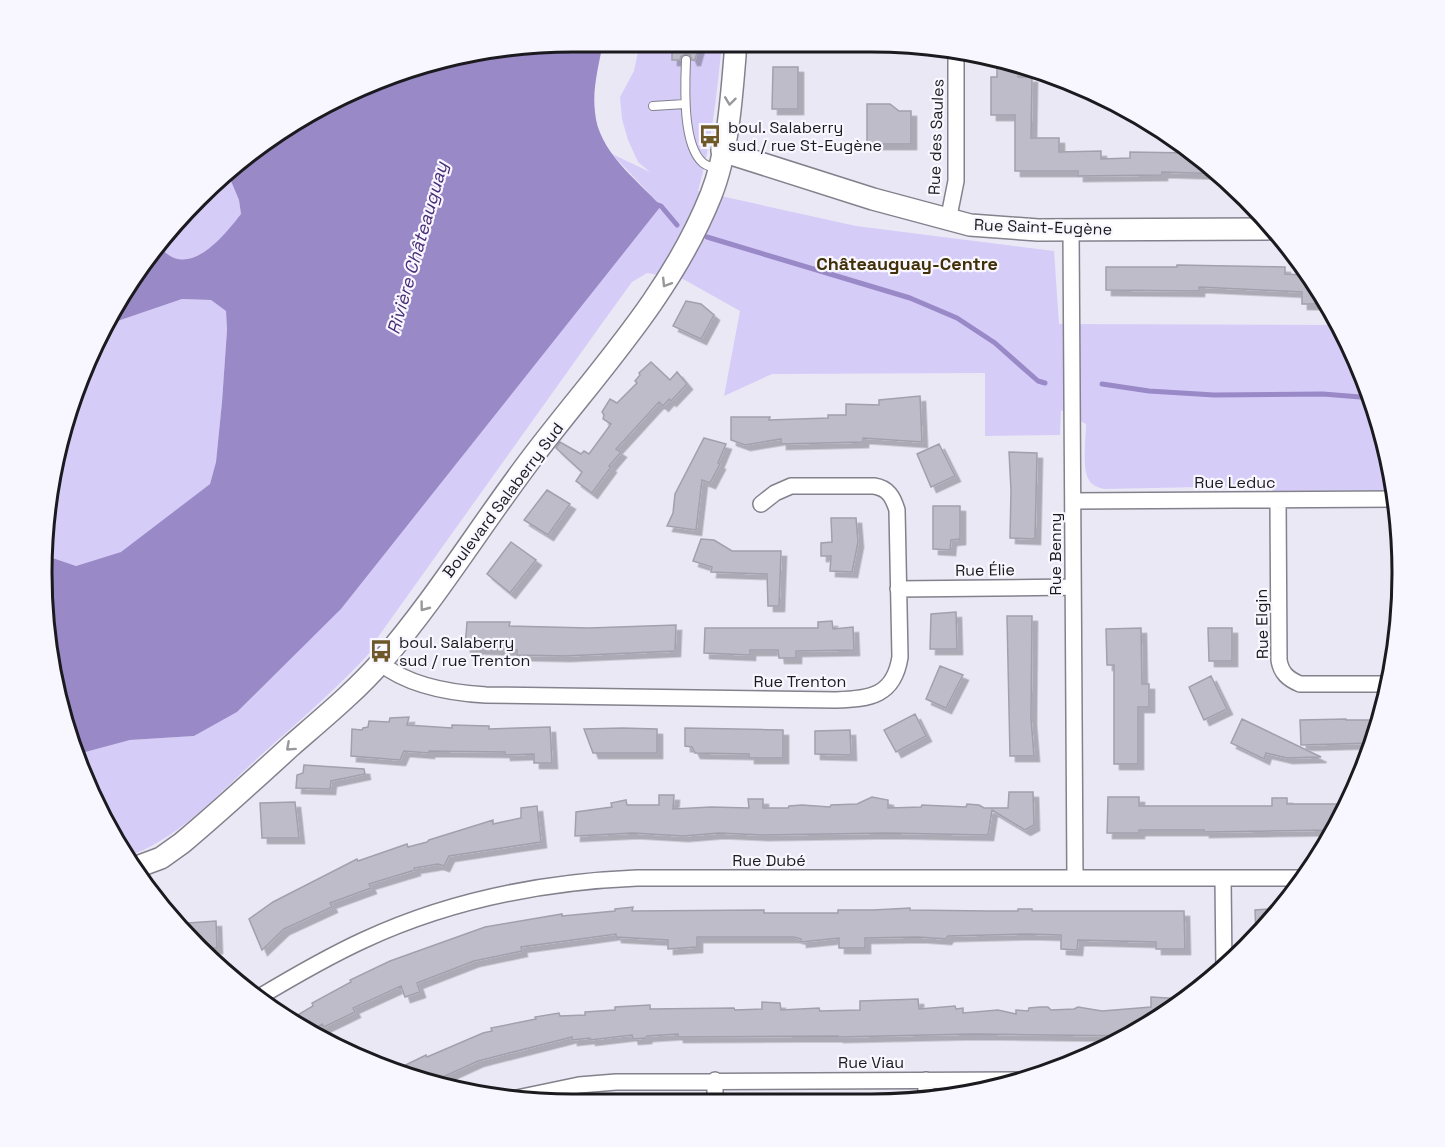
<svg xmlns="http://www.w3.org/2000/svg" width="1445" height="1147" font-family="'Space Grotesk',sans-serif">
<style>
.green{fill:#d6ccf8}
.water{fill:#9989c7}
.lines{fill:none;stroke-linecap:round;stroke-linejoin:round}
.stream{stroke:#9989c7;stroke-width:5}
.building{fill:#bebcc8;stroke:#a3a0ad;stroke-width:1.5;filter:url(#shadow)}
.lane-casing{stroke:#83818c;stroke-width:10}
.street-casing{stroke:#83818c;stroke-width:18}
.secondary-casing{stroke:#83818c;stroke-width:24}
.lane{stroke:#fff;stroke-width:8}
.street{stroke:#fff;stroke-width:15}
.secondary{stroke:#fff;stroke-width:21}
.oneway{stroke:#98989a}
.labels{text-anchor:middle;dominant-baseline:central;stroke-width:4.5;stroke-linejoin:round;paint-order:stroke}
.poi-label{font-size:16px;fill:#1b1a1e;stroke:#f8f6fe;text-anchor:start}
.street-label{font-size:16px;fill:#1b1a1e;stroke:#f8f6fe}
.water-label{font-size:18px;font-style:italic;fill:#472d78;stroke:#f8f6fe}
.neighbourhood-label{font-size:18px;font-weight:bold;fill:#413007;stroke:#f8f6fe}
.rim{fill:none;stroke:#1b1a1e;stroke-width:3}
</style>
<defs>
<filter id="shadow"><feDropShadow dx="5.5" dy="5.5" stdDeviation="0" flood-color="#0004"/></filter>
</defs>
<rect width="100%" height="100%" fill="#ebe8f5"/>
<path class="green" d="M 640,42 L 722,43 C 717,93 712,142 698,191 L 856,226 L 1054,251 L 1059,324 L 1340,325 L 1375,403 L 1395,490 L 1275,491 L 1250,486 L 1104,489 C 1097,487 1091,485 1088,478 C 1082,468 1086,436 1086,424 L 1061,410 L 1060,435 L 985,436 L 985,373 L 772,374 L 724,396 L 740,311 L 683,279 L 647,273 L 632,282 L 603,322 L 373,644 L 376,646 C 340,686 300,720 260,756 C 220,792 178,840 126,857 L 113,839 L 78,754 L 130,740 L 194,736 L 237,712 L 341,609 L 661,206 L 612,154 L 650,172 L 638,162 L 628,140 L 622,119 L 620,97 L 634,71 Z
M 228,174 L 239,200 L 241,214 C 223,237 188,281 160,247 L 198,197 Z
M 182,299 L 211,300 L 226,311 L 227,330 L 222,402 L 216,462 L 210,484 L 122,552 L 76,566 L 44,555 L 60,436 L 106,325 Z
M 613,1094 L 690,1094 L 701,1100 L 702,1105 L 573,1105 L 550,1103 Z"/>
<path class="water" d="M 573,42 L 603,42 C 599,65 592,89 595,112 C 598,151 636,179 661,206 L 341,609 L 237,712 L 194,736 L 130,740 L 78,754 L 60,711 L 42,573 L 44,555 L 76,566 L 121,552 L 210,484 L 216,462 L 222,402 L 227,330 L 226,311 L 211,300 L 182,299 L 106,325 L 113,307 L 160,247 C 188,281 223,237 241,214 L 239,200 L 228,174 L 308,113 L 436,60 Z"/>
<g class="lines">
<path class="stream" d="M 655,204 L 661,206 L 677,225
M 707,237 L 910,298 L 957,318 L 995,343 L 1038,381 L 1045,383
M 1102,384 L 1149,391 L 1214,395 L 1323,394 L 1373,398"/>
</g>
<path class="building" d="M 672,42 L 700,42 L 695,60 L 692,60 L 690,55 L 686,54 L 681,56 L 680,60 L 672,60 Z
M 997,66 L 1018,66 L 1018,77 L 1032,77 L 1031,138 L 1059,138 L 1059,152 L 1101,151 L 1101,159 L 1130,158 L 1130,152 L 1192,153 L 1222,174 L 1162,172 L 1162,175 L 1078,176 L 1078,171 L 1015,171 L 1015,115 L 991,115 L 991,77 L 997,77 Z
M 773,67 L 798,67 L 798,109 L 772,109 Z
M 867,104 L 890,104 L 899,111 L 911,111 L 911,144 L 867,144 Z
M 1177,265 L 1285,267 L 1285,274 L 1302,275 L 1302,272 L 1329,304 L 1302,304 L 1302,292 L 1199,287 L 1199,291 L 1106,290 L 1106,267 L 1177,267 Z
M 686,301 L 701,304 L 714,315 L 701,339 L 673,326 Z
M 651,362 L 670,380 L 677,372 L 687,384 L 671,401 L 669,399 L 663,406 L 659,402 L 616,449 L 621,452 L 609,466 L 611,467 L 592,493 L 576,481 L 582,472 L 556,448 L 560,442 L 581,454 L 584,451 L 589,454 L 611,424 L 603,419 L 604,415 L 602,412 L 610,399 L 617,403 L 637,383 L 635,381 L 640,375 L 639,373 Z
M 920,396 L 922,442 L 863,438 L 863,442 L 781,444 L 781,439 L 745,445 L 731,440 L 731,417 L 770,417 L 769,420 L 828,418 L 828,415 L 846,415 L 846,404 L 879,405 L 879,400 Z
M 704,438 L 726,444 L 718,463 L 720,464 L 710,483 L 702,480 L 696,530 L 667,526 L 673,513 L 675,494 Z
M 939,444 L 955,476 L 931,487 L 917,454 Z
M 1009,452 L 1037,453 L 1035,539 L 1010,538 L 1011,490 Z
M 547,490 L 570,504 L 548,535 L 524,520 Z
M 933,506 L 960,506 L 960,539 L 951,540 L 950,550 L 933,549 Z
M 831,518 L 856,518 L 858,542 L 852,572 L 830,571 L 831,556 L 821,556 L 821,543 L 832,542 Z
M 701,539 L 714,540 L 732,551 L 781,551 L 779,606 L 768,606 L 767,574 L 711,572 L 712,567 L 693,561 Z
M 511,542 L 536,560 L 510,593 L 487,574 Z
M 956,612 L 957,649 L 930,649 L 931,614 Z
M 1007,616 L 1032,616 L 1031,719 L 1034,756 L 1010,756 Z
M 832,621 L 833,629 L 853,627 L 854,650 L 796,651 L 796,658 L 779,658 L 778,650 L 750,650 L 750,655 L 704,653 L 705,628 L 818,628 L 818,622 Z
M 467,622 L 510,622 L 509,626 L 589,628 L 676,625 L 675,651 L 564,656 L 517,655 L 517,650 L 465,648 Z
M 1141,628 L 1142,684 L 1149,684 L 1149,707 L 1138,707 L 1138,764 L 1114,764 L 1114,665 L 1107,665 L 1106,629 Z
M 1208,628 L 1232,628 L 1232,661 L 1209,661 Z
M 940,666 L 963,675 L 946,708 L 926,699 Z
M 1211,676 L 1227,709 L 1204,720 L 1189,687 Z
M 915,714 L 926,736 L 896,752 L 884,730 Z
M 409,717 L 407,725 L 452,728 L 452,725 L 489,726 L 489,729 L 550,727 L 552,763 L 534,763 L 534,754 L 505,755 L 505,752 L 429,751 L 429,753 L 404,751 L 400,760 L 351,756 L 352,729 L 362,730 L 363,728 L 368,727 L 369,721 L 389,722 L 390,718 Z
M 1242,719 L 1321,757 L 1287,758 L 1266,753 L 1264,759 L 1231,743 Z
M 1346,719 L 1346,720 L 1382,720 L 1373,743 L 1301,745 L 1300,720 Z
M 622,728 L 657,729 L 657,753 L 593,753 L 584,729 Z
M 685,728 L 783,730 L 783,758 L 749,758 L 749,754 L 695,753 L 692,747 L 685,746 Z
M 850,730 L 851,755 L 815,754 L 815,731 Z
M 304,765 L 364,769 L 365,774 L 331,781 L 330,789 L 296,788 L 297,775 L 303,773 Z
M 1009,792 L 1033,792 L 1034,825 L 1025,830 L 992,810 L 988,835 L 887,833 L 763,835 L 719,833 L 683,836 L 633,833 L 575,836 L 576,812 L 612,807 L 611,803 L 626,800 L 627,805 L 659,805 L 659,795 L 674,795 L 673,809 L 711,807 L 749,808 L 748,799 L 763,799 L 763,808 L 788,808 L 789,806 L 802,805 L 830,807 L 831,805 L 857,804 L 872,797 L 888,800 L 888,808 L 921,807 L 922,805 L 966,807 L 967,804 L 979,805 L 984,808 L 1008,808 Z
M 1108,797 L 1139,797 L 1139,806 L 1272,806 L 1272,798 L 1287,798 L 1287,804 L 1338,804 L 1338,807 L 1349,807 L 1335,830 L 1204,832 L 1204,830 L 1139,830 L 1139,833 L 1107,833 Z
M 295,802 L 299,838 L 262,838 L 260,803 Z
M 537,806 L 541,842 L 449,856 L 444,866 L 438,864 L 414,868 L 415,870 L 369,884 L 371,888 L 330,903 L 332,907 L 284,929 L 262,950 L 249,919 L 273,902 L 357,859 L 358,861 L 407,844 L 408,847 L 427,842 L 429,840 L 493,820 L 493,824 L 521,818 L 521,808 Z
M 633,907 L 632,911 L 764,910 L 764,913 L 838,913 L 838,910 L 873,910 L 910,908 L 910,910 L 988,911 L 1018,911 L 1018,909 L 1032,909 L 1032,911 L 1184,911 L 1185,949 L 1156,949 L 1156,942 L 1078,940 L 1077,950 L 1061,949 L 1061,935 L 1027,934 L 948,936 L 946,939 L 918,937 L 865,938 L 865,948 L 839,948 L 839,938 L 801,942 L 801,939 L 794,937 L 697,937 L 697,947 L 668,949 L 668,940 L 616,937 L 616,934 L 521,947 L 522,951 L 474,961 L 417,983 L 420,992 L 405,997 L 401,986 L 353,1008 L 355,1012 L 324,1027 L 322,1024 L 312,1031 L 291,1019 L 313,1006 L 312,1003 L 351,982 L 350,980 L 390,961 L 485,927 L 562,914 L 562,916 L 615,911 L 615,909 Z
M 1283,908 L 1256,936 L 1255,910 Z
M 216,921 L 217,948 L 199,948 L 174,924 Z
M 1151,997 L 1186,999 L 1132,1036 L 971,1034 L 838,1037 L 838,1036 L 678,1037 L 678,1034 L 647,1036 L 646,1038 L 633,1039 L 632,1035 L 590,1040 L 590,1038 L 572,1040 L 572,1037 L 478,1061 L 430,1083 L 393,1071 L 426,1055 L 427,1057 L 483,1033 L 492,1031 L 491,1028 L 536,1019 L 535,1017 L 559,1013 L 560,1016 L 585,1015 L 585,1012 L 615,1010 L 615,1007 L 650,1005 L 650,1009 L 734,1008 L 735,1010 L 762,1009 L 762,1002 L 780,1003 L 781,1010 L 819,1008 L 820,1011 L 860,1010 L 860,1001 L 918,999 L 919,1009 L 955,1006 L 956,1009 L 963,1008 L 963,1013 L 998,1010 L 1016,1014 L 1016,1010 L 1028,1011 L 1029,1008 L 1040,1007 L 1048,1007 L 1051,1010 L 1074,1009 L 1078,1007 L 1102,1011 L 1151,1007 Z"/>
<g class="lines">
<g class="lane-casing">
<path id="lane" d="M 686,60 C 685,85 682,145 703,163 C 707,166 712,167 716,169
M 653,106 L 685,104"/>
</g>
<g class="street-casing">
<path id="street" d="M 948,221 L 956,181 L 956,53
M 1071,230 L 1075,878
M 1278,500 L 1279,660 C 1281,673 1288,679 1300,684 L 1389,684
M 1073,501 L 1397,499
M 898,589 L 1073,587
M 380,663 C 409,686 450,693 486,695 L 836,700 C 870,699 894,696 900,657 L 897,510 C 893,497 888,488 874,486 L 791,486 L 775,493 L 761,504
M 1223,878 L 1224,971
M 256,999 C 291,978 327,957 364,940 C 450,900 542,882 637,878 L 1305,878
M 715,1080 L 715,1105
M 512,1099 L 579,1085 L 616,1082 L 1026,1080
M 926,1101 L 926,1080"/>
</g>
<g class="secondary-casing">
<path id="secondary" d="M 722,151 L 873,199 L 970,225 L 1038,230 L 1267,229
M 134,868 L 161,858 L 182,843 C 219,812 255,779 291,746 C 322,719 355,692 382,661 C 438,596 482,523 534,455 C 598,371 671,295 711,195 C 729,150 732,91 736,43"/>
</g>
<use href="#lane" class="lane"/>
<use href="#street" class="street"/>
<use href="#secondary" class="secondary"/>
</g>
<defs><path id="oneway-chevron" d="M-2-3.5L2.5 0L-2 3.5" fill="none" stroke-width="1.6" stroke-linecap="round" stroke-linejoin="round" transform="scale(1.5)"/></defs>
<g class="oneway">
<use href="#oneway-chevron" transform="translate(730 101) rotate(97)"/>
<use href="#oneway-chevron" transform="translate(666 283) rotate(122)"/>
<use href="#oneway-chevron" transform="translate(424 607) rotate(127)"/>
<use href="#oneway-chevron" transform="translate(290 747) rotate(138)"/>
</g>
<defs>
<g id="bus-bare" transform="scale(1.8)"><path d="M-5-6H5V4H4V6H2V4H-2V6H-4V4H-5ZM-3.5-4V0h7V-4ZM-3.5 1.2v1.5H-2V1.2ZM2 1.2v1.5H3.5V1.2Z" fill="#6e5828" stroke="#f8f6fe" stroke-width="2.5" paint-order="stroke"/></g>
</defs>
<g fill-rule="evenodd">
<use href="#bus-bare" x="710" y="136"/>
<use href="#bus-bare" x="381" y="651"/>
</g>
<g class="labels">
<g class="poi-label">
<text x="728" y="127">boul. Salaberry<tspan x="728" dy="18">sud / rue St-Eugène</tspan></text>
<text x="399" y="642">boul. Salaberry<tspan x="399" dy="18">sud / rue Trenton</tspan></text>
</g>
<g class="street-label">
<text transform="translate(936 137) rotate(-88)">Rue des Saules</text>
<text transform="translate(1043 227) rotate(2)">Rue Saint-Eugène</text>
<text x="1235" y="482">Rue Leduc</text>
<text transform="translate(503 500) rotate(-53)">Boulevard Salaberry Sud</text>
<text transform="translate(1055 554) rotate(-90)">Rue Benny</text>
<text transform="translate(985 570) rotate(-1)">Rue Élie</text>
<text transform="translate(1262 624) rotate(-91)">Rue Elgin</text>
<text x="800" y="681">Rue Trenton</text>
<text x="769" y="860">Rue Dubé</text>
<text x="871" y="1062">Rue Viau</text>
</g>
<g class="water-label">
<text transform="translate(417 248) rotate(-74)">Rivière Châteauguay</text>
</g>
<g class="neighbourhood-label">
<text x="907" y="263">Châteauguay-Centre</text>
</g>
</g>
<path d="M0 0H1445V1147H0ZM573 52H871A521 521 0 0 1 1392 573V573A521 521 0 0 1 871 1094H573A521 521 0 0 1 52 573V573A521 521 0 0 1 573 52Z" fill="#f8f6fe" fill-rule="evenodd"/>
<path class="rim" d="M573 52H871A521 521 0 0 1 1392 573V573A521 521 0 0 1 871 1094H573A521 521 0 0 1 52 573V573A521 521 0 0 1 573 52Z"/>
</svg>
